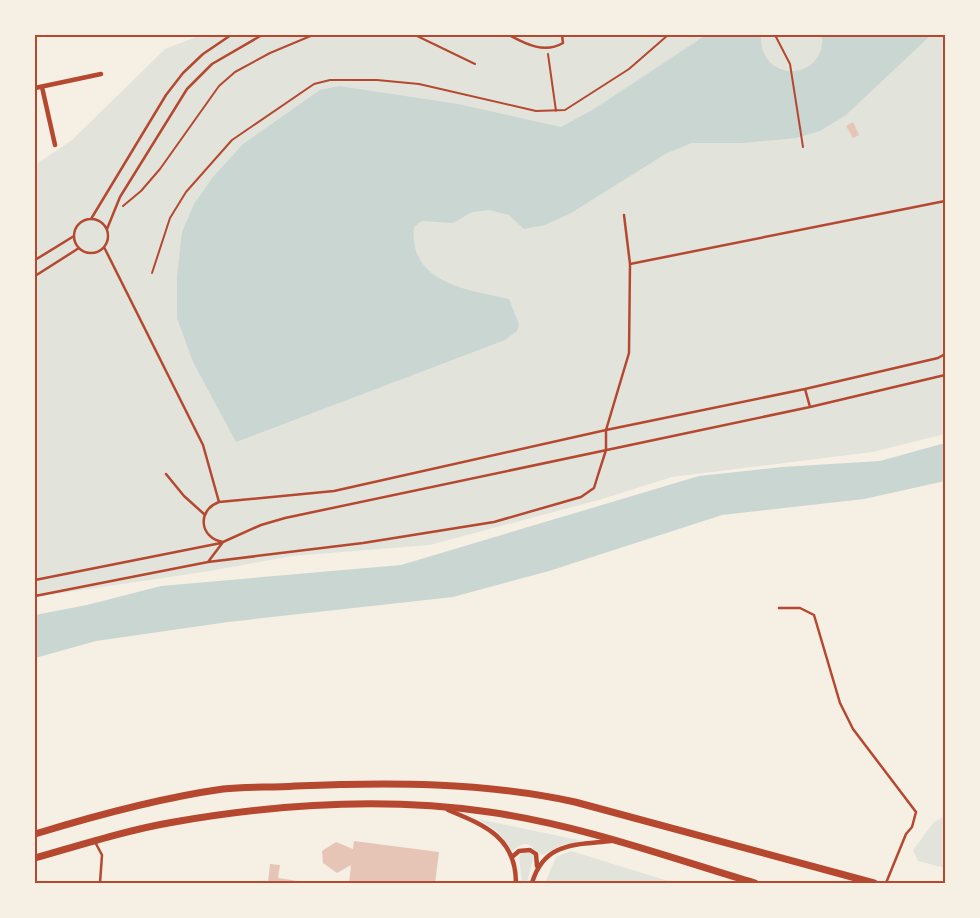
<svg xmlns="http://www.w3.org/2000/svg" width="980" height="918" font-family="'Space Grotesk',sans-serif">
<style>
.green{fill:#e2e4dc}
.water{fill:#c9d6d2}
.building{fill:#e6c5b7}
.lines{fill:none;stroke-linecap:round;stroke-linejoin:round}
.path{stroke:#b5482f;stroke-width:2}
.service{stroke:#b5482f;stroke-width:2.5}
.minor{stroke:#b5482f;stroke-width:4.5}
.secondary{stroke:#b5482f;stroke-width:7}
.neatline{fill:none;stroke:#b5482f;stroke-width:2}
</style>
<rect width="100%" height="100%" fill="#f6efe4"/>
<path class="green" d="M 201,35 L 945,35 L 945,434 L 873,452 L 672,477 L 602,499 L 430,545 L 292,556 L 210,571 L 35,597 L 35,165 L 72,140 L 165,49 Z
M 945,816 L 945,868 L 918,861 L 913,850 L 934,822 Z
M 478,819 L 583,841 L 562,845 L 542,855 C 529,849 532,836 512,851 L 498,832 Z
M 571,851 L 675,883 L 545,883 L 556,857 Z
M 527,852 L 534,855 L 527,883 L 522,883 L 519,857 L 521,854 Z"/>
<path class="water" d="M 706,35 L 761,35 C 759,85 827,81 822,35 L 931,35 L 846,115 L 820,131 L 796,138 L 742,143 L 692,143 L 667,153 L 571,213 L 545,225 L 524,229 L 509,215 L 489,210 L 472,212 L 453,223 L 422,221 L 414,227 C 408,283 468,290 509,299 L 519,324 L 517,331 L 505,340 L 236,442 L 193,362 L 177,318 L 177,276 L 182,232 L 194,204 L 213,177 L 243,144 L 320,90 L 339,86 L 458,104 L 561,127 L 594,109 Z
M 945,443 L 945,481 L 864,499 L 722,515 L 549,571 L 453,597 L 228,622 L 96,641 L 35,658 L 35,615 L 87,605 L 161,586 L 401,565 L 699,476 L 782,467 L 880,461 Z"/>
<path class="building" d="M 853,122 L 859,135 L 853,138 L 846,126 Z
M 354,841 L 439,852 L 435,883 L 349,883 L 351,865 L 337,873 L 323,863 L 322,851 L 336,842 L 353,849 Z
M 270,864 L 280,865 L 278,878 L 311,883 L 268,883 Z"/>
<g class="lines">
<path class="path" d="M 415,35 L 475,64
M 775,35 L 790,64 L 803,147
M 548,54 L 556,111
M 123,206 L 141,191 L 160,169 L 219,86 L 235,72 L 270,53 L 313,35
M 152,273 L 170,218 L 186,192 L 232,140 L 314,84 L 330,80 L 377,80 L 419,84 L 536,111 L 565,110 L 629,69 L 668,35"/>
<path class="service" d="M 509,35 C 526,44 544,54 563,43 L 562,35
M 91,219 L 166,95 L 183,73 L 203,54 L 231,35
M74 236a17 17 0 1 1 34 0a17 17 0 1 1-34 0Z
M 107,229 L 120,197 L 187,89 L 212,64 L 262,35
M 104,247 L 203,445 L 219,502
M 35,260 L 74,236
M 630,264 L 945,201
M 35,276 L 79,248
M 945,354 L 938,358 L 805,389 L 606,430 L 334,491 L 219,502 C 197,510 199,538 223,542 L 261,525 L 285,518 L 810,407 L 945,375
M 805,389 L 810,407
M 166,474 L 184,496 L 204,514
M 208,562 L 363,543 L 494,522 L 581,497 L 594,488 L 598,475 L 606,450 L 606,430 L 629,353 L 630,264 L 624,215
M 35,580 L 221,543
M 35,596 L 208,562 L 223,542
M 779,608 L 800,608 L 814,615 L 840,703 L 853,729 L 916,812 L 912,827 L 906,834 L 886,883
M 95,842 L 102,855 L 100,883"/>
<path class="minor" d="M 42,87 L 55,145
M 35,88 L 101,74
M 448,810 C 484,825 516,837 516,883
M 512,857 L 519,851 L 530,850 L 536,854 L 537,866
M 532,883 C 544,842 575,845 611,841"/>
<path class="secondary" d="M 35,834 C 97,815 159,798 223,789 C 247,786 272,788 295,786 C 390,782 482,782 575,802 L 874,883
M 35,858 C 81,845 127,830 174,822 C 277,804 385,797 489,812 C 580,825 668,857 755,883"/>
</g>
<rect width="980" height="918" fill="none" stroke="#f6efe4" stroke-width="72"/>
<rect x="36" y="36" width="908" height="846" class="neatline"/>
</svg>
